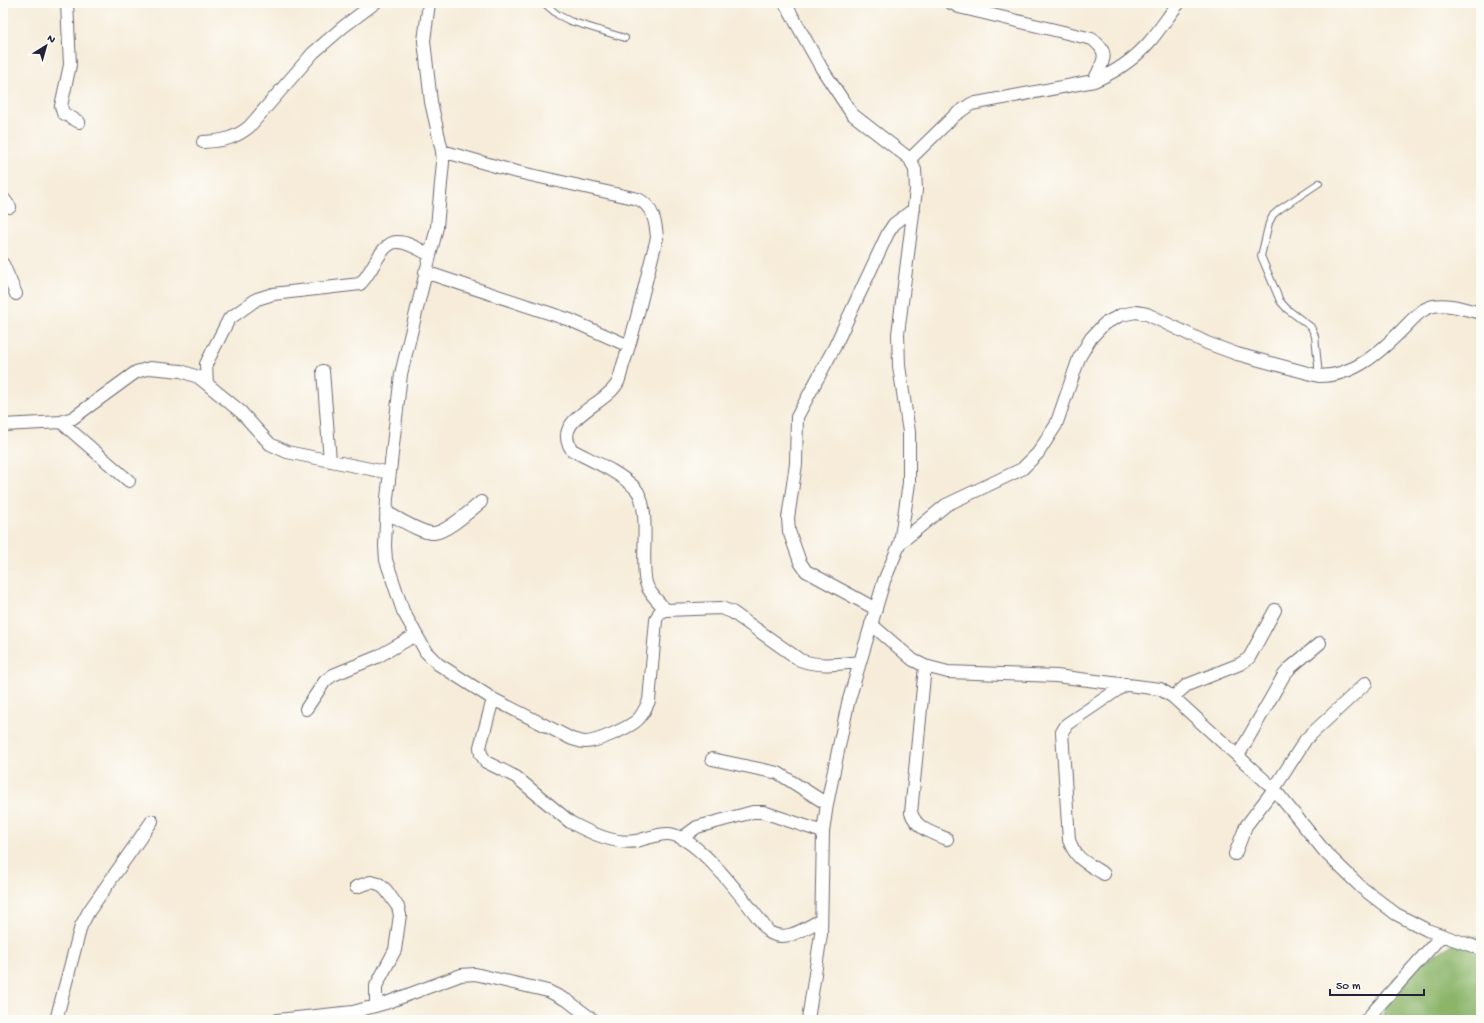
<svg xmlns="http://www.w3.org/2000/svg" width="1484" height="1023" font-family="'Gochi Hand',sans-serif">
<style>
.forest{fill:#8cb56b;stroke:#576c53}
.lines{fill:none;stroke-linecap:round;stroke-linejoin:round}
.service-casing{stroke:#6c6972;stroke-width:8}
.minor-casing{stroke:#6c6972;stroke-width:14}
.service{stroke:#fff;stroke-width:6}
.minor{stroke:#fff;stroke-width:12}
</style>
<rect width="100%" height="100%" fill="#fdfcf7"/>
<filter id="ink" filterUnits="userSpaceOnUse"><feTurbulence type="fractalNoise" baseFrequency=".025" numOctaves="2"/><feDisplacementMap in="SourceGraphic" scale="8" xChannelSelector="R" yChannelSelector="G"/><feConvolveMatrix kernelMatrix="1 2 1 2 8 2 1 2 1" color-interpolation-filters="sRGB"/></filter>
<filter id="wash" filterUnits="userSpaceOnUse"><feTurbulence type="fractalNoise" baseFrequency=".012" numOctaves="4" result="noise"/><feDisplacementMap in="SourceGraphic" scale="16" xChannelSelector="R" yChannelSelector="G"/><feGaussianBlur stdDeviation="0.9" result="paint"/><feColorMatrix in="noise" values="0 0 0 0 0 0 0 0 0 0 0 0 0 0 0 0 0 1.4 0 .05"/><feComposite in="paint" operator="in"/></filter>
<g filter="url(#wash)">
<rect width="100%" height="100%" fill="#f6ecd9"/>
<path class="forest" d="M 1469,935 L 1481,939 L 1481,1020 L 1381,1020 L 1394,978 Z"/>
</g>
<g filter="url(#ink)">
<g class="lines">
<g class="service-casing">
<path id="service" d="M 544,3 L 558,15 L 570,21 L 625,38
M 1319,183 L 1280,209 L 1273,215 L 1269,223 L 1261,256 L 1280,301 L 1287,309 L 1311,327 L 1315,336 L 1319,376"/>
</g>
<g class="minor-casing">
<path id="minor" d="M 67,3 L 70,65 L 61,106 L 63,113 L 79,122
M 429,3 L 424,41 L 431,102 L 442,151 L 443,162 L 437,227 L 401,374 L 387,498 L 385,546 L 386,560 L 403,611 L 426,652 L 438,664 L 493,699 L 572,739 C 576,740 581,742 585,742 C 597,742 625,729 635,722 C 642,717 645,709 649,701 L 656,620 L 659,613 L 666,610 L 721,608 L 732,612 L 800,660 C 819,667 839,664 860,662
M 785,3 L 822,69 L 852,114 L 910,159 L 915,170 L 916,190 L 898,334 L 899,366 L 909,432 L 909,483 L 900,543 L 884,581 L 848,703 L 827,804 L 823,832 L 821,934 L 808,1020
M 951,3 L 959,7 L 1092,39 C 1112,54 1102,62 1094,81
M 203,142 C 222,141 234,139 249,127 L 313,53 L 343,27 L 375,3
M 442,151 L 513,171 L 638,199 C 653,206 656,223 657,238 C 646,278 638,319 625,359 C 622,366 621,375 618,382 C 607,405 550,419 572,450 C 592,461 618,471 635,488 C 652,506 640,560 646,583 C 649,594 659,602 666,610
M 910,159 L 955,115 L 971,104 L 1094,81 C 1116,72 1135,59 1151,40 C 1161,28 1169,15 1179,3
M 3,198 L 10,207
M 3,264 L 16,294
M 425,272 L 570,320 L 629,346
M 323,371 L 330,461
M 207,384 L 206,364 L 229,319 L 257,299 L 273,294 L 360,284 C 372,274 381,241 398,242 C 408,242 420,250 430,255
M 61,422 L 129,481
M 3,425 L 61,422 L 73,418 L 136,372 L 150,368 L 181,371 L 198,377 L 207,384 L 241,412 L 270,444 L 287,452 L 390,473
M 386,512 C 398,518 422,534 434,533 C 447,532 471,510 481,502
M 900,543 L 946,505 L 1022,469 L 1038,453 L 1056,425 L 1079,358 L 1091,338 L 1104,324 L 1121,315 L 1136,312 L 1147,314 L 1207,343 L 1237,354 L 1319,376 C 1354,376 1379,353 1403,329 C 1412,320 1421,308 1434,306 C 1447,303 1464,309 1477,312 L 1481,311
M 876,609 L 806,571 L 800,562 L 789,531 L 788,518 L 796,464 L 797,417 L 835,346 L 888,233 L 894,224 L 914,209
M 871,624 L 913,660 L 925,666 L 948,672 L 1056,676 L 1160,689 L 1173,697 L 1274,789 L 1326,853 L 1362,888 L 1396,914 L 1427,930 L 1481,949
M 925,666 L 911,813 C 918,830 931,832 947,839
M 1173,697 L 1187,685 L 1240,664 L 1249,658 L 1275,610
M 493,699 L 480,747 L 481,754 L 486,762 L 516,777 L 570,822 C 588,832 615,845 636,841 C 646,839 659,833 669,834 C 700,837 750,908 769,932 C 786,943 805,928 821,920
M 306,709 L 325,681 L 333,675 L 377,657 L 416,635
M 1238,756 L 1284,675 L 1290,668 L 1320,643
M 712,759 L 778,773 L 827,804
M 682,838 L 697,827 L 753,812 L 763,812 L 823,832
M 1235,854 L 1246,826 L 1274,789 L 1306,739 L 1366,683
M 1104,874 C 1087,863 1076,860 1069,840 L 1062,732 L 1067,724 L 1126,684
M 356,887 L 371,882 L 379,884 L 386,890 L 398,907 L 400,915 L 395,950 L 376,986 L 376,1006
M 56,1020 L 81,926 L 89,911 L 152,821
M 278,1020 L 353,1012 L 386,1003 L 461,975 L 475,974 L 548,991 L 568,1001 L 593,1020
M 1366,1020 L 1442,935"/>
</g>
<use href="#service" class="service"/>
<use href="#minor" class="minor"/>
</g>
</g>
<rect width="1484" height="1023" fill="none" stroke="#fdfcf7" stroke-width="16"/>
<g transform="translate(46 46) rotate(37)" stroke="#fdfcf7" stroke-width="3" paint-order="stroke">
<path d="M0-3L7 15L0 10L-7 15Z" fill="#22223b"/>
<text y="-6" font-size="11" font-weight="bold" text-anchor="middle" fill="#22223b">N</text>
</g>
<path d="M1330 989v6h94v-6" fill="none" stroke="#22223b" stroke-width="2"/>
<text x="1336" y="989" font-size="12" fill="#22223b" stroke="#fdfcf7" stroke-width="3" paint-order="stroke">50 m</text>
</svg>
